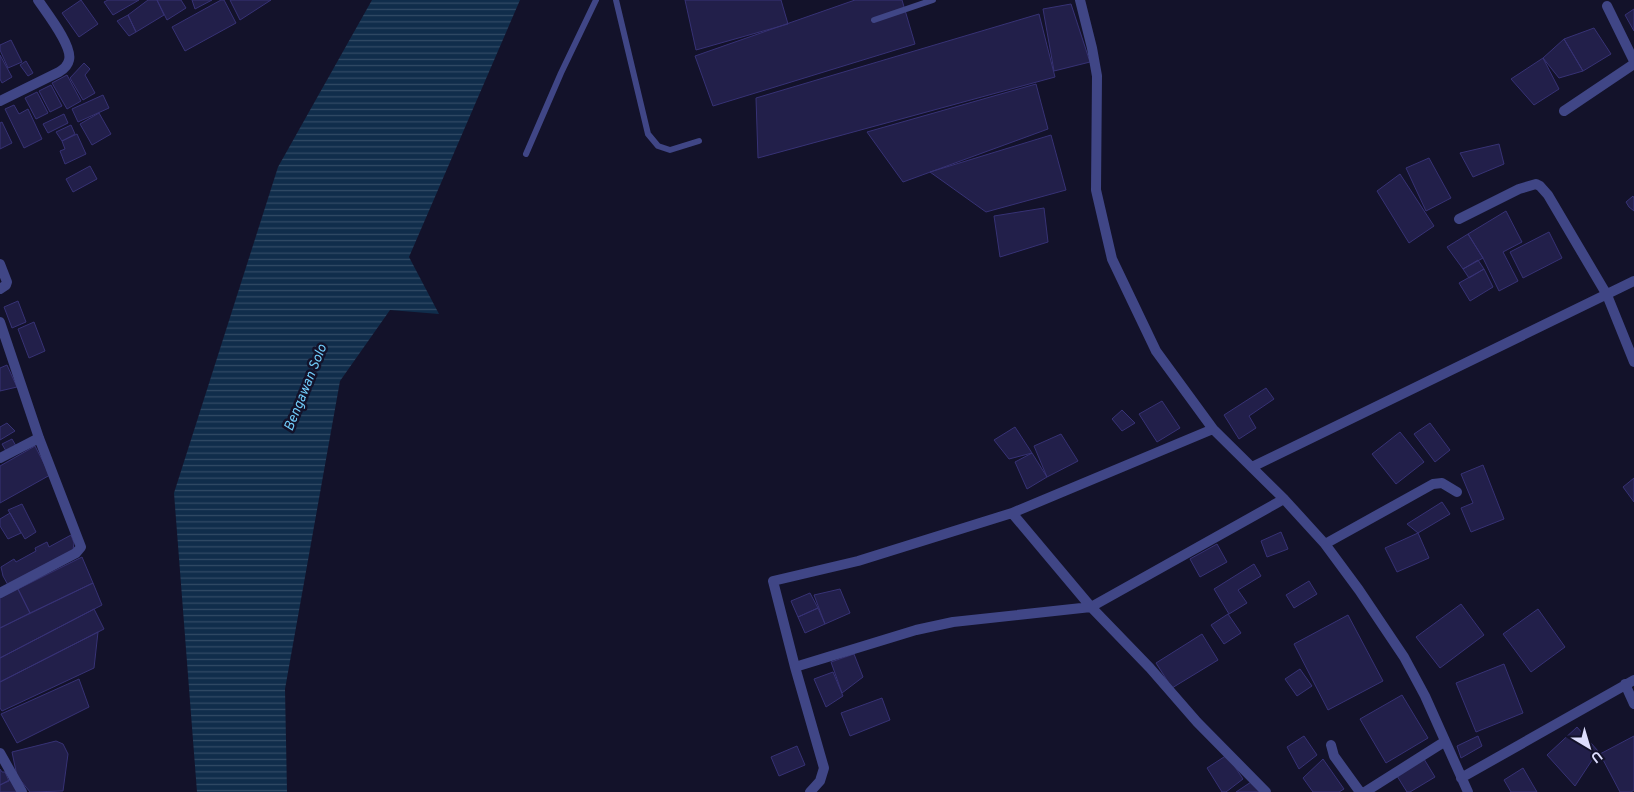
<svg xmlns="http://www.w3.org/2000/svg" width="1634" height="792" font-family="Overpass,sans-serif">
<style>
.water{fill:url(#water-rules)}
.building{fill:#221f4a;stroke:#373275}
.lines{fill:none;stroke-linecap:round;stroke-linejoin:round}
.lane{stroke:#404686;stroke-width:6}
.street{stroke:#404686;stroke-width:10}
.labels{text-anchor:middle;dominant-baseline:central;stroke-width:5;stroke-linejoin:round;paint-order:stroke}
.water-label{font-size:14px;font-style:italic;fill:#70cbf8;stroke:#13122a}
</style>
<defs>
<pattern id="water-rules" width="6" height="5" patternUnits="userSpaceOnUse" patternTransform="scale(1.25)"><rect width="6" height="5" fill="#102d4b"/><path d="M0 2.5h6" fill="none" stroke="#324b66"/></pattern>
</defs>
<rect width="100%" height="100%" fill="#13122a"/>
<path class="water" d="M 372,0 L 520,0 L 409,257 L 439,314 L 390,310 L 340,381 L 285,689 L 287,792 L 197,792 L 174,493 L 278,167 Z"/>
<path class="building" d="M 81,0 L 98,24 L 79,37 L 62,13 Z
M 108,0 L 139,0 L 113,15 L 104,2 Z
M 148,0 L 157,0 L 164,15 L 136,32 L 128,15 Z
M 157,0 L 181,0 L 186,8 L 167,20 Z
M 192,0 L 212,0 L 195,9 Z
M 221,0 L 224,0 L 236,23 L 185,51 L 172,27 Z
M 230,0 L 271,0 L 240,20 Z
M 685,0 L 781,0 L 788,24 L 696,50 Z
M 855,0 L 902,0 L 915,44 L 713,106 L 695,56 Z
M 1071,4 L 1090,62 L 1054,71 L 1043,9 Z
M 1634,9 L 1634,31 L 1625,15 Z
M 1039,14 L 1055,77 L 758,158 L 756,98 Z
M 128,15 L 136,32 L 129,36 L 117,21 Z
M 1594,28 L 1611,54 L 1583,71 L 1564,39 Z
M 1564,39 L 1583,71 L 1559,78 L 1543,58 Z
M 11,40 L 22,62 L 8,68 L 0,50 L 0,45 Z
M 0,55 L 12,77 L 2,83 L 0,79 Z
M 1543,58 L 1559,89 L 1534,105 L 1511,79 Z
M 26,61 L 33,73 L 28,76 L 20,65 Z
M 84,63 L 90,69 L 85,75 L 95,93 L 83,100 L 70,78 Z
M 67,75 L 81,101 L 67,109 L 52,83 Z
M 1036,84 L 1048,129 L 903,182 L 867,132 Z
M 51,85 L 62,106 L 50,112 L 39,91 Z
M 37,92 L 48,113 L 36,119 L 25,98 Z
M 103,95 L 109,108 L 78,122 L 72,109 Z
M 14,105 L 19,114 L 28,109 L 42,139 L 24,148 L 5,109 Z
M 99,113 L 111,134 L 92,145 L 80,124 Z
M 64,114 L 68,123 L 48,133 L 43,124 Z
M 2,122 L 12,143 L 0,149 L 0,123 Z
M 71,125 L 75,134 L 62,141 L 56,132 Z
M 77,134 L 86,154 L 65,164 L 60,151 L 65,149 L 62,141 Z
M 1051,135 L 1066,190 L 986,212 L 930,172 Z
M 1499,144 L 1504,164 L 1473,177 L 1460,153 Z
M 1429,158 L 1451,198 L 1426,211 L 1406,168 Z
M 90,166 L 97,179 L 73,192 L 66,179 Z
M 1400,174 L 1434,226 L 1409,243 L 1377,191 Z
M 1633,196 L 1634,198 L 1634,211 L 1629,207 L 1626,202 Z
M 1044,208 L 1048,242 L 1000,257 L 994,216 Z
M 1506,211 L 1522,242 L 1503,252 L 1518,281 L 1499,291 L 1483,258 L 1468,234 Z
M 1549,232 L 1562,258 L 1523,278 L 1510,252 Z
M 1468,234 L 1483,258 L 1463,269 L 1447,247 Z
M 1478,260 L 1484,269 L 1469,278 L 1463,269 Z
M 1484,269 L 1493,287 L 1470,301 L 1459,283 Z
M 18,301 L 26,322 L 12,328 L 4,307 Z
M 34,322 L 45,351 L 29,358 L 18,329 Z
M 7,365 L 17,387 L 0,391 L 0,368 Z
M 1266,388 L 1274,399 L 1249,416 L 1256,428 L 1239,439 L 1224,415 Z
M 1162,401 L 1180,428 L 1157,442 L 1139,414 Z
M 1122,410 L 1135,423 L 1122,431 L 1112,419 Z
M 7,423 L 15,431 L 0,440 L 0,427 Z
M 1430,423 L 1450,450 L 1435,462 L 1414,434 Z
M 1015,427 L 1032,453 L 1009,459 L 994,440 Z
M 1400,432 L 1424,462 L 1396,484 L 1372,454 Z
M 1061,434 L 1078,461 L 1047,477 L 1034,446 Z
M 12,439 L 16,446 L 6,451 L 2,444 Z
M 35,446 L 50,475 L 0,503 L 0,466 Z
M 1032,453 L 1047,477 L 1027,489 L 1015,462 Z
M 1483,465 L 1504,519 L 1471,532 L 1461,508 L 1473,503 L 1461,474 Z
M 1634,478 L 1634,502 L 1623,487 Z
M 1442,502 L 1450,514 L 1418,533 L 1407,524 Z
M 22,504 L 36,532 L 25,539 L 8,510 Z
M 10,513 L 21,533 L 8,539 L 0,526 L 0,519 Z
M 1281,532 L 1288,549 L 1267,557 L 1261,541 Z
M 1418,533 L 1429,558 L 1397,572 L 1385,548 Z
M 71,535 L 74,543 L 73,550 L 8,585 L 3,576 L 1,567 L 14,559 L 16,562 L 36,551 L 35,548 L 47,542 L 49,547 Z
M 1217,544 L 1227,562 L 1200,577 L 1190,559 Z
M 82,557 L 93,583 L 30,613 L 18,589 Z
M 1254,564 L 1261,576 L 1238,590 L 1247,603 L 1229,614 L 1214,589 Z
M 1309,581 L 1317,594 L 1294,608 L 1286,595 Z
M 93,583 L 102,605 L 0,658 L 0,628 Z
M 18,589 L 30,613 L 0,628 L 0,598 Z
M 840,589 L 850,613 L 825,624 L 814,595 Z
M 810,593 L 818,608 L 798,617 L 791,601 Z
M 1461,604 L 1484,635 L 1440,668 L 1416,637 Z
M 818,608 L 825,624 L 805,633 L 798,617 Z
M 94,609 L 104,629 L 0,682 L 0,658 Z
M 1538,609 L 1565,647 L 1531,672 L 1503,634 Z
M 1228,614 L 1241,633 L 1224,644 L 1211,625 Z
M 1348,615 L 1383,681 L 1328,710 L 1294,644 Z
M 98,632 L 94,668 L 2,711 L 0,708 L 0,682 Z
M 1202,634 L 1218,660 L 1172,688 L 1156,663 Z
M 854,654 L 863,677 L 842,693 L 831,662 Z
M 1504,664 L 1523,713 L 1476,732 L 1456,683 Z
M 1300,669 L 1312,686 L 1297,696 L 1285,679 Z
M 833,672 L 843,696 L 826,707 L 814,679 Z
M 79,679 L 89,707 L 17,743 L 1,714 Z
M 1402,695 L 1428,738 L 1386,763 L 1360,719 Z
M 882,698 L 890,720 L 850,736 L 841,713 Z
M 1577,727 L 1598,751 L 1575,786 L 1547,755 Z
M 1304,736 L 1317,755 L 1299,769 L 1287,747 Z
M 1478,736 L 1482,746 L 1461,758 L 1457,746 Z
M 1634,736 L 1634,790 L 1631,792 L 1620,792 L 1600,754 Z
M 56,741 L 63,744 L 68,754 L 63,791 L 30,792 L 17,776 L 12,752 Z
M 797,746 L 805,765 L 779,776 L 771,757 Z
M 1227,755 L 1243,779 L 1226,792 L 1222,792 L 1207,768 Z
M 1323,759 L 1344,789 L 1339,792 L 1313,792 L 1303,778 Z
M 1424,759 L 1435,777 L 1410,792 L 1407,792 L 1397,776 Z
M 1523,768 L 1537,792 L 1511,792 L 1504,780 Z
M 0,769 L 2,772 L 5,772 L 9,781 L 0,785 Z
M 11,779 L 18,792 L 0,792 L 0,785 Z
M 1254,780 L 1262,792 L 1236,792 Z"/>
<g class="lines">
<path class="lane" d="M 616,0 L 648,134 L 658,146 L 670,150 L 699,141
M 874,20 L 933,0
M 526,154 L 561,73 L 596,0"/>
<path class="street" d="M 1080,0 L 1092,48 L 1097,76 L 1096,190 L 1112,259 L 1156,351 L 1213,429 L 1284,499 L 1325,544 L 1359,590 L 1404,657 L 1425,696 L 1468,792
M 1607,6 L 1634,61
M 0,101 L 59,72 C 64,69 68,65 69,60 C 73,46 46,12 38,0
M 1564,111 L 1634,64
M 1459,219 L 1519,189 L 1536,184 L 1540,186 L 1548,195 L 1607,295 L 1634,362
M 0,264 L 7,282 L 6,285 L 0,289
M 0,322 L 39,438 L 81,547 L 76,553 L 0,593
M 0,458 L 39,438
M 1252,467 L 1634,281
M 1012,513 L 1091,607 L 1150,668 L 1197,722 L 1266,792
M 1325,544 L 1433,484 L 1442,483 L 1457,492
M 795,667 L 916,630 L 953,622 L 1091,607 L 1284,499
M 1625,684 L 1634,704
M 1331,745 L 1334,756 L 1360,792
M 0,753 L 22,792
M 1461,778 L 1634,680
M 810,792 L 820,781 L 824,768 L 795,667 L 773,581 L 858,561 L 1012,513 L 1213,429
M 1365,792 L 1444,742"/>
</g>
<g class="labels">
<g class="water-label">
<text transform="translate(306 388) rotate(-68)">Bengawan Solo</text>
</g>
</g>
<g transform="translate(1589 747) rotate(142)" stroke="#13122a" stroke-width="4" paint-order="stroke">
<path d="M0-4L9 19L0 12L-9 19Z" fill="#ddddfd"/>
<text y="-8" font-size="14" font-weight="bold" text-anchor="middle" fill="#ddddfd">U</text>
</g>
</svg>
